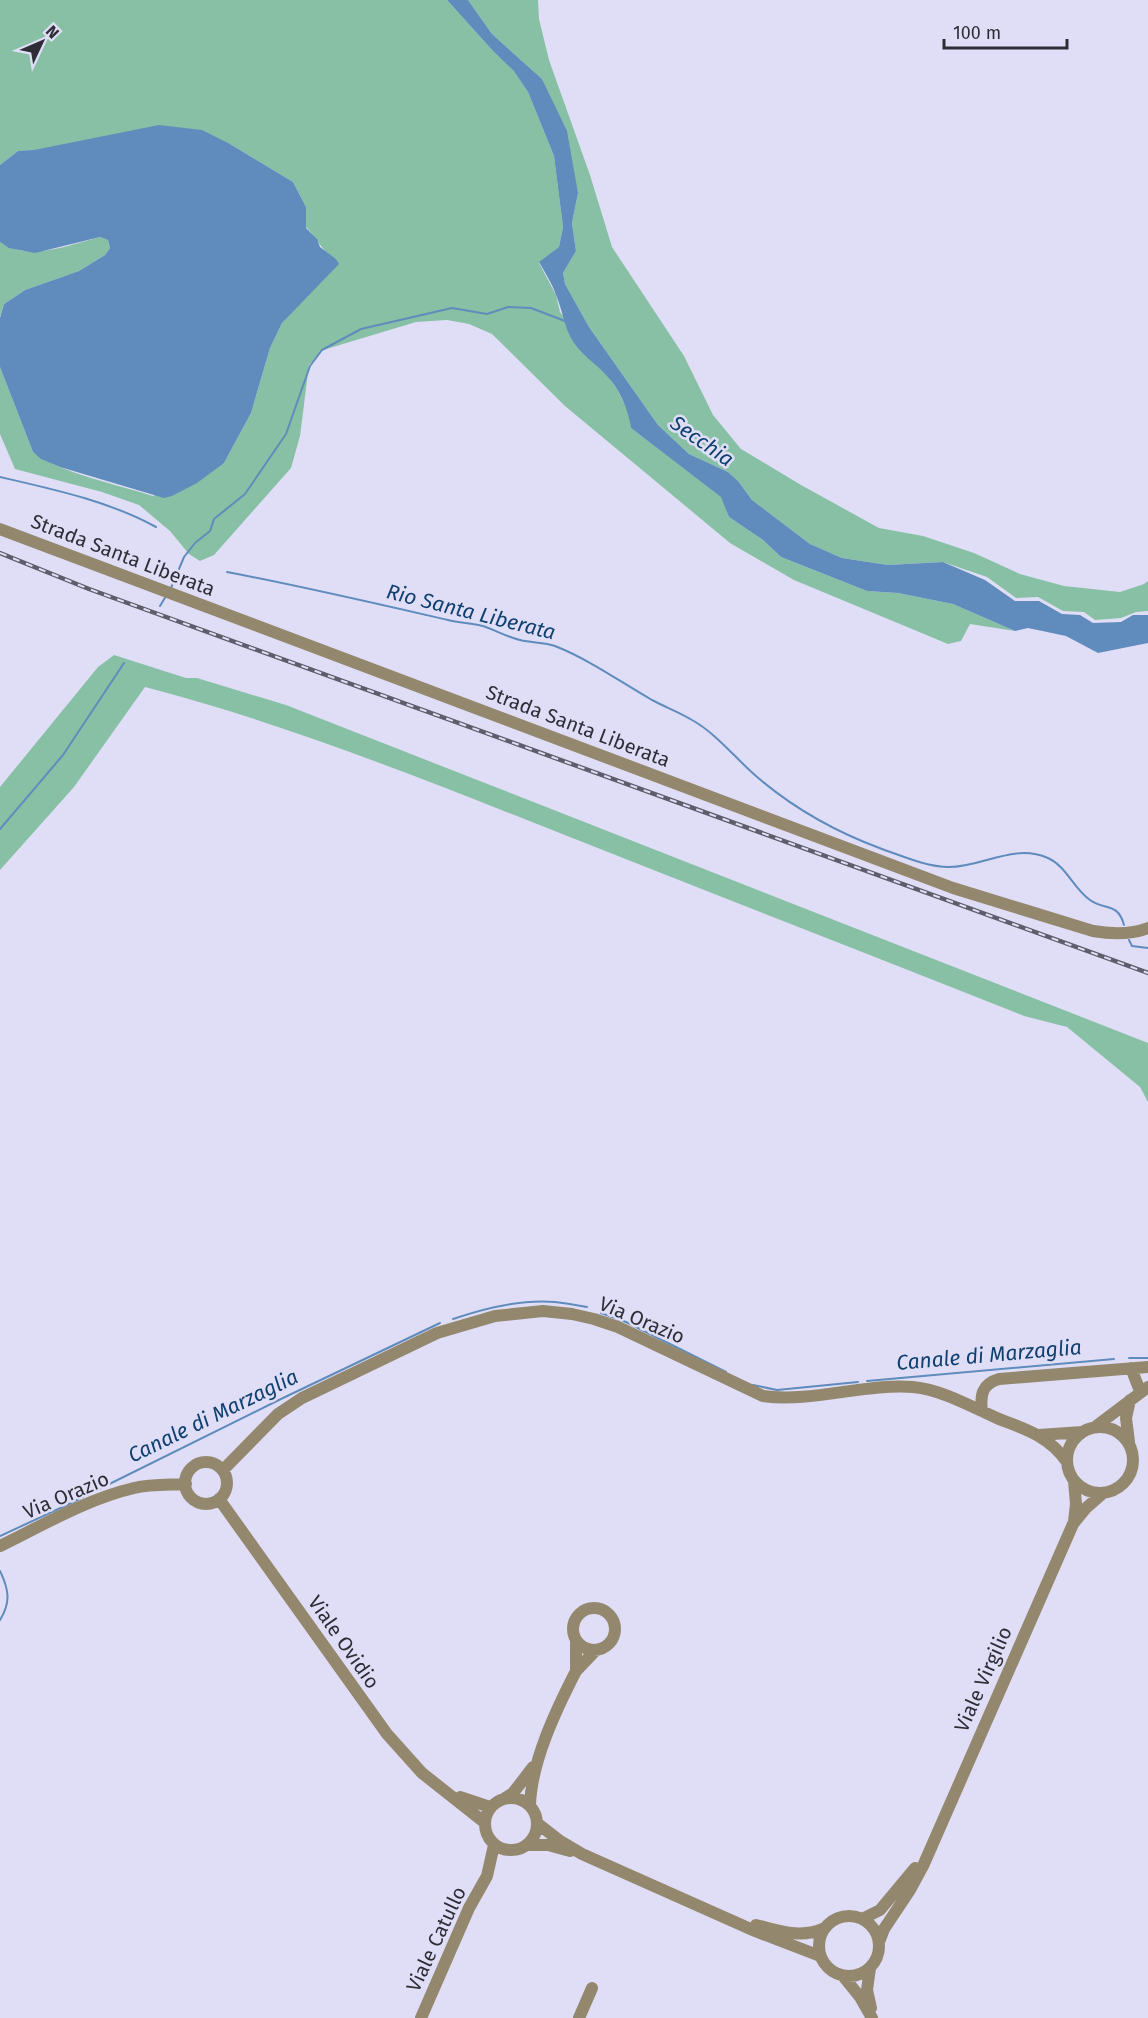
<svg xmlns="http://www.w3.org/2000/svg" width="1148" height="2018" font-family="'Fira Sans',sans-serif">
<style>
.green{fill:#88c0a5}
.water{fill:#5f8cbc}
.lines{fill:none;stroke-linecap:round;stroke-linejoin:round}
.stream{stroke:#5f8cbc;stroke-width:2}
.minor{stroke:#93886e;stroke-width:12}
.rail-casing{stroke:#5f5d6b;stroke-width:4.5}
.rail{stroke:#e0def7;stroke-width:2;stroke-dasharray:7;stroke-linecap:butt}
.labels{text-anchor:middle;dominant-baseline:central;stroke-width:5;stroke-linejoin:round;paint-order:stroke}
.street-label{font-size:20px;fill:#2e2d36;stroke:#e0def7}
.water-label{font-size:21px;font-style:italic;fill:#0f406f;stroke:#e0def7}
</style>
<rect width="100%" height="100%" fill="#e0def7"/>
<path class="green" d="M 0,0 L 447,0 L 493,51 L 514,70 L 528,92 L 554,156 L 563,227 L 559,247 L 539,263 L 556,295 L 560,312 L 597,366 L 608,376 L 617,389 L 629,413 L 631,428 L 722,497 L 729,517 L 763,540 L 781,557 L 867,591 L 898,593 L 953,604 L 1015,631 L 970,624 L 961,641 L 948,644 L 794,580 L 730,543 L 565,406 L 492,334 L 469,324 L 447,320 L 416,322 L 323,350 L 309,365 L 300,436 L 291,468 L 214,555 L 200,561 L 189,554 L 170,531 L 139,505 L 102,492 L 15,469 L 0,434 L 0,367 L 33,452 C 59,473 120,485 153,496 L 224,463 L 251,413 L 270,348 L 282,323 L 336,259 C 322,252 317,238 306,227 L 306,207 L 293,182 L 230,144 L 18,151 L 0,165 Z
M 468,0 L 538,0 L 539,19 L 549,60 L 590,175 L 612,247 L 684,356 L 713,415 L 741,449 L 801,485 L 879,528 L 923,536 L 974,553 L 1020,574 L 1064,586 L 1120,592 L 1144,584 L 1148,581 L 1148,611 L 1136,612 L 1121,618 L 1095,620 L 1084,612 L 1063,611 L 1038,597 L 1016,598 L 987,577 L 943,562 L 888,565 L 842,558 L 810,544 L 752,500 L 738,481 L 728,472 L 689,454 L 658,425 L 589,327 L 565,284 L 563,273 L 576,251 L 572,223 L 578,193 L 542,79 L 492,34 Z
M 100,237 L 108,240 L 110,248 L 105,255 L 79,271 L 25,290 L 4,304 L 0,317 L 0,242 C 30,262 68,245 100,237 Z
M 114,655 L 186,678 L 197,678 L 286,705 L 1148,1043 L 1148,1102 L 1140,1087 L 1067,1027 L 1024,1016 C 878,958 731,901 585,843 C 440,786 295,726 145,687 L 74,787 L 0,870 L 0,787 L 98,667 Z"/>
<path class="water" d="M 447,0 L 468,0 L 492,34 L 542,79 L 567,131 L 578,193 L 572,223 L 576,251 L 563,273 L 565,284 L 589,327 L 658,425 L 689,454 L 728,472 L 738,481 L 752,500 L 810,544 L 842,558 L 888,565 L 943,562 L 985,580 L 1015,601 L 1039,601 L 1062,614 L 1080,615 L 1093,623 L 1121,622 L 1133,615 L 1148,615 L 1148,643 L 1098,653 L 1066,636 L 1028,628 L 1015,631 L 953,604 L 898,593 L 867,591 L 781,557 L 763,540 L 729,517 L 721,497 L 631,428 C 628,409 620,389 606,375 C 594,362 580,354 571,338 C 564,325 562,309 556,295 C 552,283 545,273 539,262 L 559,247 L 563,227 L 554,156 L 528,92 L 514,71 L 493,51 Z
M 159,125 L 202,130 L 230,144 L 293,182 L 306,207 L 306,228 L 317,239 L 320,247 L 336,259 L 339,264 L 282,323 L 270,348 L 251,413 L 224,463 L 197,483 L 172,496 L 164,498 L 60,467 L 41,459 L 33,452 L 0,367 L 0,318 L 4,304 L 25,290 L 79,271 L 105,255 L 110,248 L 108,240 L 100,237 L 35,253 L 9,248 L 0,242 L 0,165 L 18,151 L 34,150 Z"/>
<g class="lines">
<path class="stream" d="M 0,477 C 52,489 109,501 156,527
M 227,572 C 301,586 374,603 448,620 C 459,623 471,623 483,626 C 495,630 507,637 520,640 C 532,643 544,642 555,646 C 590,660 619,681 652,700 C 665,707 679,712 692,720 C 717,734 735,758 756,776 C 793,808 836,832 882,849 C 902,856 927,867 949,867 C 983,867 1013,843 1048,858 C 1066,866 1074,889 1090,900 C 1105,911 1118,902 1124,925
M 171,588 L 184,557 L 195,543 L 210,531 L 214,519 L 245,494 L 286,434 L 310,366 L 322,350 L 361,329 L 452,308 L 487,314 L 508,307 L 531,308 L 565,321
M 160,606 L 166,596
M 0,829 L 63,755 L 124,663
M 1129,940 L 1132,946 L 1148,948
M 601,1313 L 626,1322 L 726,1372
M 453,1319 C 485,1308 520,1299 555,1302 C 565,1303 576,1305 587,1307
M 1129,1358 L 1148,1358
M 867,1381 L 1114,1359
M 753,1385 L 777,1390 L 858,1382
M 0,1536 L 67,1505 L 283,1398 L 440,1323
M 0,1571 C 9,1590 11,1602 0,1620"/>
<path class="minor" d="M 0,529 L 953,888 L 1093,931 C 1111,934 1130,935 1148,928
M 1131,1368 L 1140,1391
M 982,1411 C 980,1395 982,1384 999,1379 L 1148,1367
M1067 1460a33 33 0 1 1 66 0a33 33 0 1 1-66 0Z
M 1095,1427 L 1148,1387
M 1039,1435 L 1082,1432
M 1129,1442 L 1126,1418 L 1130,1400
M185 1483a21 21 0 1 1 42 0a21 21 0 1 1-42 0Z
M 223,1470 L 278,1414 L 302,1398 L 437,1333 L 495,1316 L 543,1311 L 572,1314 L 594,1319 L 618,1327 L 763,1396 C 811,1403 866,1383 913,1387 C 943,1390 972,1407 999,1419 C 1026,1429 1050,1437 1067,1462
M 219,1499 L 387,1734 L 422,1773 L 484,1822
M 1074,1522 L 1076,1504 L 1074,1481
M 0,1546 C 43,1525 87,1499 134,1488 C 151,1484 168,1485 186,1484
M573 1629a21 21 0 1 1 42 0a21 21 0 1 1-42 0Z
M 576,1640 L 576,1671 L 596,1650
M 460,1797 L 490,1807
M485 1824a26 26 0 1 1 52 0a26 26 0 1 1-52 0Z
M 505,1798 L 513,1793 L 533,1767
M 530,1806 C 531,1762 556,1710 576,1671
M 537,1823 L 560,1841 L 582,1854 L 755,1931 L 820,1956
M 527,1845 L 548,1845 L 570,1851
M819 1946a30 30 0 1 1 60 0a30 30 0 1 1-60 0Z
M 862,1919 L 880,1910 L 915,1868
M 756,1925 C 780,1931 801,1939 825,1928
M 879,1942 L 884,1929 L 910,1890 L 923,1866 L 1073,1524 L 1086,1508 L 1102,1494
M 870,1968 L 867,1990 L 871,2008
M 843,1976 L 860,1997 L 872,2018
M 421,2018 L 469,1908 L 487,1876 L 494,1845
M 579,2018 L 592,1988"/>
<g class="rail-casing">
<path id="rail" d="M 0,553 L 89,589 L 1148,973"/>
</g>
<use href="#rail" class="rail"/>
</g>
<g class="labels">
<g class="street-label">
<text transform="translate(123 555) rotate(21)">Strada Santa Liberata</text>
<text transform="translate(578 726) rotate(21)">Strada Santa Liberata</text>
<text transform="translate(642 1320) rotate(23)">Via Orazio</text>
<text transform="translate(66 1495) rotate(-23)">Via Orazio</text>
<text transform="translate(344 1642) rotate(55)">Viale Ovidio</text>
<text transform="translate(983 1679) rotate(-66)">Viale Virgilio</text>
<text transform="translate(436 1939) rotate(-65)">Viale Catullo</text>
</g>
<g class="water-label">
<text transform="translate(702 441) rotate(35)">Secchia</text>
<text transform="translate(471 612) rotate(14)">Rio Santa Liberata</text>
<text transform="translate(989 1355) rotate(-5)">Canale di Marzaglia</text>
<text transform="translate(213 1416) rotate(-26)">Canale di Marzaglia</text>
</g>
</g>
<g transform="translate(42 42) rotate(46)" stroke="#e0def7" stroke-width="4.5" paint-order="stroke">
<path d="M0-4.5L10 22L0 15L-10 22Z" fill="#2e2d36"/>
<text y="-9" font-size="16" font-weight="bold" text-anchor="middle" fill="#2e2d36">N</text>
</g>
<path d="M944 39v9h123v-9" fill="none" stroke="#2e2d36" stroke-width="3"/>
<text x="953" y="39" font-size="18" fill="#2e2d36" stroke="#e0def7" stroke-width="4.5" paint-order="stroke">100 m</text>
</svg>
